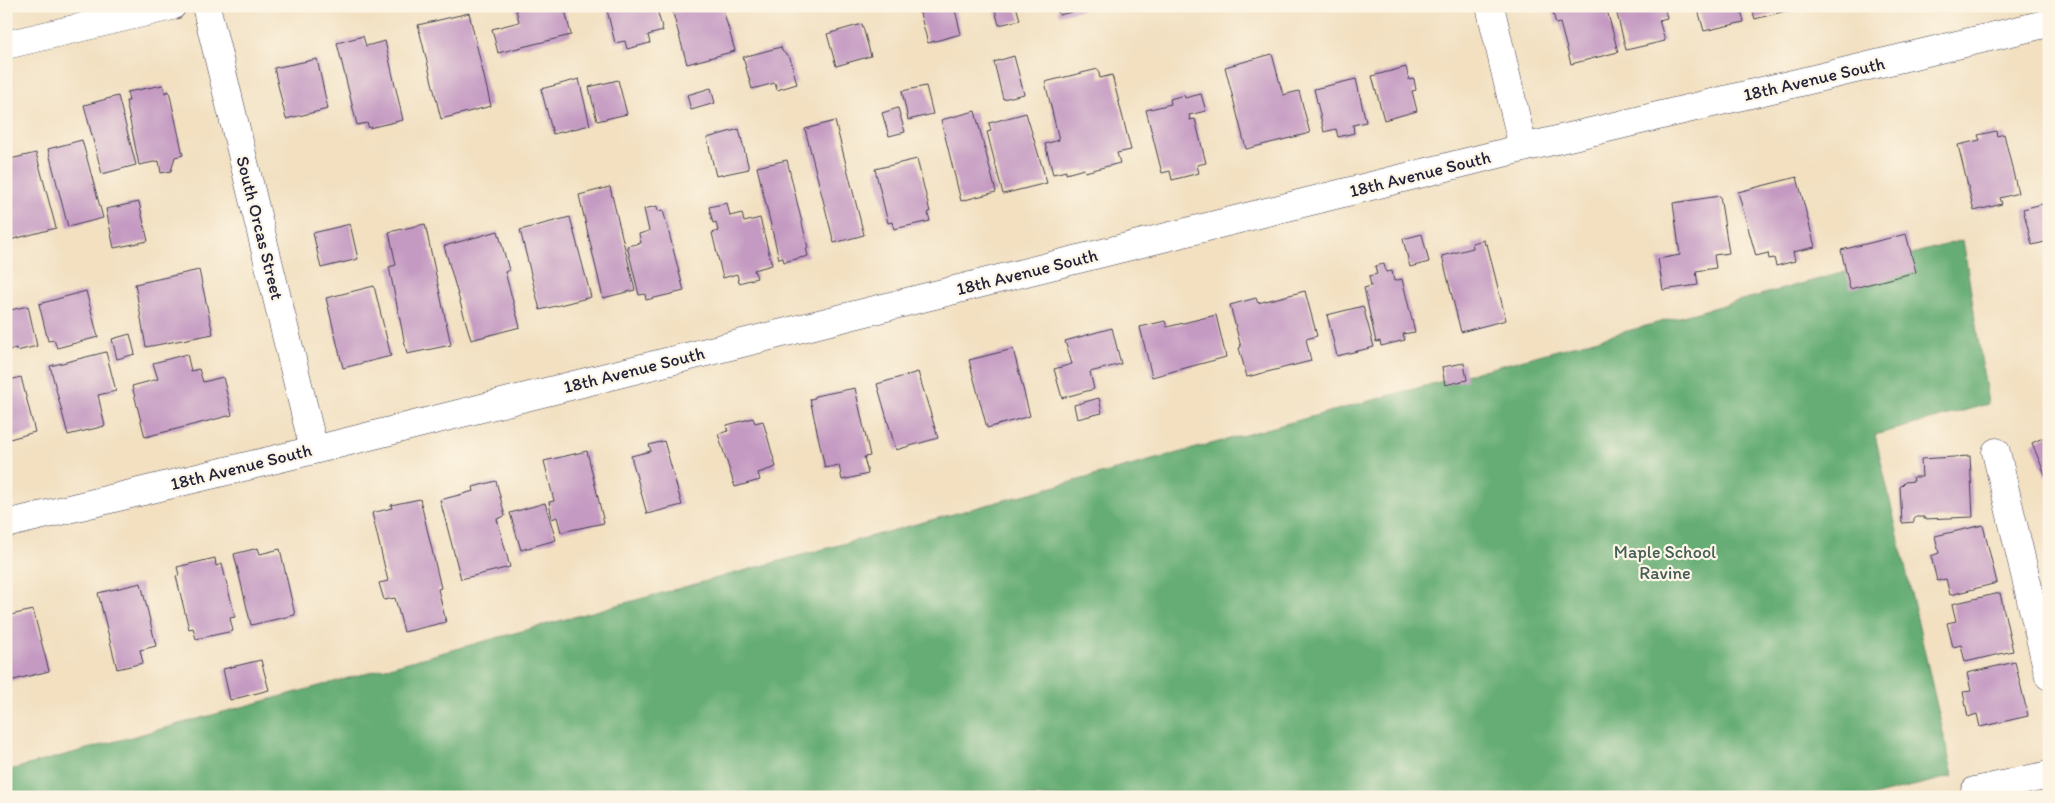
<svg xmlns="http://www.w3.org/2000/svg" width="2055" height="803" font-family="Itim,sans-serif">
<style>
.forest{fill:#66ad74;stroke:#446858}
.building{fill:#c49ac2}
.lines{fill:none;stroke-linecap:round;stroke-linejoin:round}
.minor-casing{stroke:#413e4f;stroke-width:29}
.minor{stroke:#fff;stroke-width:28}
.labels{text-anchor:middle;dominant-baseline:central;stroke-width:4.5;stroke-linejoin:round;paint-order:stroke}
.street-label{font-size:18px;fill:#22223b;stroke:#fcf5e5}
.park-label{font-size:18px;fill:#425c56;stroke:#fcf5e5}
</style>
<rect width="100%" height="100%" fill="#fcf5e5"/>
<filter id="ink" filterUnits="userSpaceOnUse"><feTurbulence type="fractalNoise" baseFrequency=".02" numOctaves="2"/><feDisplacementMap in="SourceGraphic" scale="10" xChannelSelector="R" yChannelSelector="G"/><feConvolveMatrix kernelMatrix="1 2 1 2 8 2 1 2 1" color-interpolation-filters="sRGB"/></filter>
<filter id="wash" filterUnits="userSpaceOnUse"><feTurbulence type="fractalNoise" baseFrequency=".0096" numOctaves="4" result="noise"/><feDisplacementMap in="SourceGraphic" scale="20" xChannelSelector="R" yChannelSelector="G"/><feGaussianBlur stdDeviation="1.12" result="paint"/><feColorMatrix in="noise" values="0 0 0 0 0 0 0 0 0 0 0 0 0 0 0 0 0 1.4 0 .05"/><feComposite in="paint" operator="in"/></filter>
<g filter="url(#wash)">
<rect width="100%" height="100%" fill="#f2e0c1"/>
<path class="forest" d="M 1963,240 L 1988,404 L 1875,435 L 1953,776 L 1869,797 L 6,797 L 6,771 Z"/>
<g id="blocks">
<path class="building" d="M 515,6 L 564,6 L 571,35 L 498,53 L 492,29 L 519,22 Z
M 606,6 L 656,6 L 663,31 L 648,35 L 650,43 L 627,49 L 625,41 L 615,43 Z
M 671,6 L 722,6 L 735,51 L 687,64 Z
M 918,6 L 954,6 L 961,34 L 928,43 Z
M 994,6 L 1016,6 L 1020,20 L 999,25 Z
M 1057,6 L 1093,6 L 1093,7 L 1059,15 Z
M 1551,6 L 1606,6 L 1618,52 L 1571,64 L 1560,23 L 1556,24 Z
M 1615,6 L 1664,6 L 1667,18 L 1659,20 L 1665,41 L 1626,50 Z
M 1697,6 L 1740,6 L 1744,22 L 1704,31 Z
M 1751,6 L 1792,6 L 1793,9 L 1755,19 Z
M 469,13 L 491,106 L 441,119 L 418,25 Z
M 862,24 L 871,56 L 836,66 L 827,34 Z
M 363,36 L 366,46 L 385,41 L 403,120 L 369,128 L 367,123 L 357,125 L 337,43 Z
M 781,47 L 782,51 L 790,58 L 797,84 L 777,90 L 775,83 L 752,89 L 743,57 Z
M 1272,54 L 1283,95 L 1299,91 L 1310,133 L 1246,149 L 1225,67 Z
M 1014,56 L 1024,94 L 1003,99 L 994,62 Z
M 317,59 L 328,109 L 286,119 L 274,68 Z
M 1406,67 L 1409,80 L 1414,79 L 1416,90 L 1412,91 L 1417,111 L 1384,120 L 1372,76 Z
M 1098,69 L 1100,78 L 1112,75 L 1131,150 L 1117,153 L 1120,163 L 1085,172 L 1084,169 L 1066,174 L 1066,171 L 1053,174 L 1045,144 L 1059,140 L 1045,82 Z
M 579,79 L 590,125 L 553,134 L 541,89 Z
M 1356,79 L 1366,122 L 1353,125 L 1354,133 L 1338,137 L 1336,129 L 1324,132 L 1314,89 Z
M 618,80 L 627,114 L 597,121 L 589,87 Z
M 163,85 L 165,93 L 169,91 L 183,155 L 175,157 L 171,171 L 161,173 L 159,161 L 139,165 L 126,101 L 129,101 L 127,92 Z
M 926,86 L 933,114 L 908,120 L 902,91 Z
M 711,88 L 715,103 L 691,110 L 687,95 Z
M 1201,94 L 1206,111 L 1189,115 L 1190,120 L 1195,119 L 1206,163 L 1197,165 L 1199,173 L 1172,180 L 1170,171 L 1162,173 L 1146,110 L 1171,104 L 1170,99 L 1184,95 L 1185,98 Z
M 118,96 L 136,165 L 102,174 L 84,105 Z
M 898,108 L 905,132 L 889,136 L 882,113 Z
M 975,111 L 996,192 L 961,201 L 941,120 Z
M 1026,113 L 1047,183 L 1003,194 L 987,132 L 991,131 L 989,123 Z
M 835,121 L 864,235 L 834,243 L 805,129 Z
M 739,129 L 749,169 L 716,176 L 707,138 Z
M 1996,131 L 1997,136 L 2004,134 L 2018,193 L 2000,198 L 2002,204 L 1974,211 L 1958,145 L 1980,140 L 1978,135 Z
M 82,140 L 103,218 L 68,227 L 48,149 Z
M 36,153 L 56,228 L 6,241 L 6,194 L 11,193 L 6,172 L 6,160 Z
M 917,159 L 930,212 L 928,213 L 930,221 L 894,229 L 892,222 L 888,223 L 875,169 Z
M 787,160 L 808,248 L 806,248 L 808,256 L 784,262 L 783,258 L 779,259 L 757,167 Z
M 1797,177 L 1815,247 L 1793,252 L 1795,261 L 1776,266 L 1774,258 L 1769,259 L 1768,253 L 1756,256 L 1738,192 Z
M 610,187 L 635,290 L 603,298 L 579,195 Z
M 1720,196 L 1729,253 L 1714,255 L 1716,268 L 1696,271 L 1698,285 L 1663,290 L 1658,259 L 1680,255 L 1673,203 Z
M 139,202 L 148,241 L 114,248 L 106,209 Z
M 727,203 L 730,216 L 742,213 L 744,222 L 760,218 L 772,265 L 754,270 L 757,278 L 739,283 L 737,274 L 723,278 L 712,233 L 718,231 L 716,222 L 713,223 L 709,207 Z
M 2046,203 L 2049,217 L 2049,241 L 2032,245 L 2023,209 Z
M 657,206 L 658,211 L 663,210 L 684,291 L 646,300 L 645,294 L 639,295 L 627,246 L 641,243 L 639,234 L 649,231 L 644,209 Z
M 570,217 L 591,297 L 540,310 L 520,230 Z
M 350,224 L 358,259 L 321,268 L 313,233 Z
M 425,224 L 451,345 L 407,354 L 389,267 L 396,265 L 389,232 Z
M 498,231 L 509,270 L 505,272 L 520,327 L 471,340 L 444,246 Z
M 1422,234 L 1429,262 L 1410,267 L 1403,239 Z
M 1906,234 L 1916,272 L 1850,289 L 1841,250 Z
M 1484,240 L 1485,245 L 1487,244 L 1506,320 L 1461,332 L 1442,256 L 1473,248 L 1472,243 Z
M 1384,264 L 1386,272 L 1392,271 L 1394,281 L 1402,279 L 1415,332 L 1403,334 L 1405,340 L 1381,346 L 1380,341 L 1376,342 L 1364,288 L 1371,286 L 1369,276 L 1377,274 L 1375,266 Z
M 199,270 L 213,334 L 146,347 L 135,284 Z
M 374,286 L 391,356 L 343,368 L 326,298 Z
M 86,291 L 98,337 L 57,348 L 54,340 L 48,341 L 39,304 Z
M 1305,291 L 1317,336 L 1306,339 L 1311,361 L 1247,377 L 1239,348 L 1241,347 L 1230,305 L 1256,298 L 1258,303 Z
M 28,306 L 37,346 L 17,351 L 16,348 L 6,351 L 6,327 L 9,327 L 6,311 Z
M 1363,306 L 1374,347 L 1337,356 L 1327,315 Z
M 1216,315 L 1226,357 L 1152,377 L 1140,327 L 1165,321 L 1167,327 Z
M 1112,328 L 1121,364 L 1090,372 L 1094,389 L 1062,398 L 1054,369 L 1072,364 L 1065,341 Z
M 130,334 L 135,354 L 117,359 L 112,339 Z
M 1013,349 L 1030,416 L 987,428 L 969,360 Z
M 106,352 L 116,391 L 98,395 L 105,426 L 68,435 L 50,366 Z
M 187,354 L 191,371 L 199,369 L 203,382 L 223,377 L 232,415 L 145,437 L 132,386 L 158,379 L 153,363 Z
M 1464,363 L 1467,380 L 1445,385 L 1442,367 Z
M 918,372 L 938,438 L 896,450 L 877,384 Z
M 21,377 L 35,432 L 6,440 L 6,381 Z
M 855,388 L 870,456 L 864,457 L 868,474 L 842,480 L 839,465 L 825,468 L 810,399 L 815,398 L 815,396 Z
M 1099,398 L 1102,413 L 1077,419 L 1074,405 Z
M 753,418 L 755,423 L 763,421 L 776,467 L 758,473 L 760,480 L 735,487 L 718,434 L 728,431 L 727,425 Z
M 2049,435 L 2049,484 L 2032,443 Z
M 664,441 L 682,505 L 647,514 L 631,456 L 651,451 L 649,445 Z
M 587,451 L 604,523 L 561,532 L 557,517 L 552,519 L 549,502 L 554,501 L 544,461 Z
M 1970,456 L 1973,517 L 1924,519 L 1924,517 L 1914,517 L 1914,522 L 1902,523 L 1900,487 L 1905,482 L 1914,481 L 1913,477 L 1922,477 L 1921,459 Z
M 496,481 L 505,516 L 497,519 L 510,567 L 461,579 L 440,500 L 474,491 L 473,487 Z
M 420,499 L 441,588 L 438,589 L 446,622 L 404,632 L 395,598 L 384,600 L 379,583 L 388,581 L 372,513 L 392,508 L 391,505 Z
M 545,503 L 556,540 L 521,550 L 510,513 Z
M 1983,525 L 1997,583 L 1950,595 L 1946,579 L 1937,581 L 1931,556 L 1939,553 L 1935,536 Z
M 258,548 L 260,554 L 280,549 L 295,615 L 251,625 L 234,554 Z
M 215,558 L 216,566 L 222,564 L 235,617 L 230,618 L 233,631 L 196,639 L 193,628 L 189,629 L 176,576 L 179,575 L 177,567 Z
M 141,583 L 156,646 L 140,650 L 143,663 L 117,669 L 98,593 Z
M 2000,593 L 2013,651 L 1965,662 L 1961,645 L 1953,647 L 1947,623 L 1956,621 L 1952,604 Z
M 33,610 L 49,671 L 6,682 L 6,616 Z
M 261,660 L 269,690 L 230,700 L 223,669 Z
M 2015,662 L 2028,716 L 1980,727 L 1977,714 L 1968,717 L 1963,692 L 1971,691 L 1967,673 Z"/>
</g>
</g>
<g filter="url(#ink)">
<use href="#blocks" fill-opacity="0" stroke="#413e4f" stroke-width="1"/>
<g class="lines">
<g class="minor-casing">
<path id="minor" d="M 206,6 L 314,450
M 1490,6 L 1523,148
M 6,45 L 172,6
M 1996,452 L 2049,676
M 6,524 L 314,450 L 1523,148 L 2049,23
M 1976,797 L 1975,791 L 2049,775"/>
</g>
<use href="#minor" class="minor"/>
</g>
</g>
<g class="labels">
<g class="street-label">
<text transform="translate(1814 79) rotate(-13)">18th Avenue South</text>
<text transform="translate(1420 174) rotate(-14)">18th Avenue South</text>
<text transform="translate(260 228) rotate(76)">South Orcas Street</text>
<text transform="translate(1027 272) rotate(-14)">18th Avenue South</text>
<text transform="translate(634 370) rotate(-14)">18th Avenue South</text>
<text transform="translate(241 467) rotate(-14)">18th Avenue South</text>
</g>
<g class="park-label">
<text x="1665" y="552">Maple School<tspan x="1665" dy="21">Ravine</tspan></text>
</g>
</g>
<rect width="2055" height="803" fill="none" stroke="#fcf5e5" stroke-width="25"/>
</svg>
